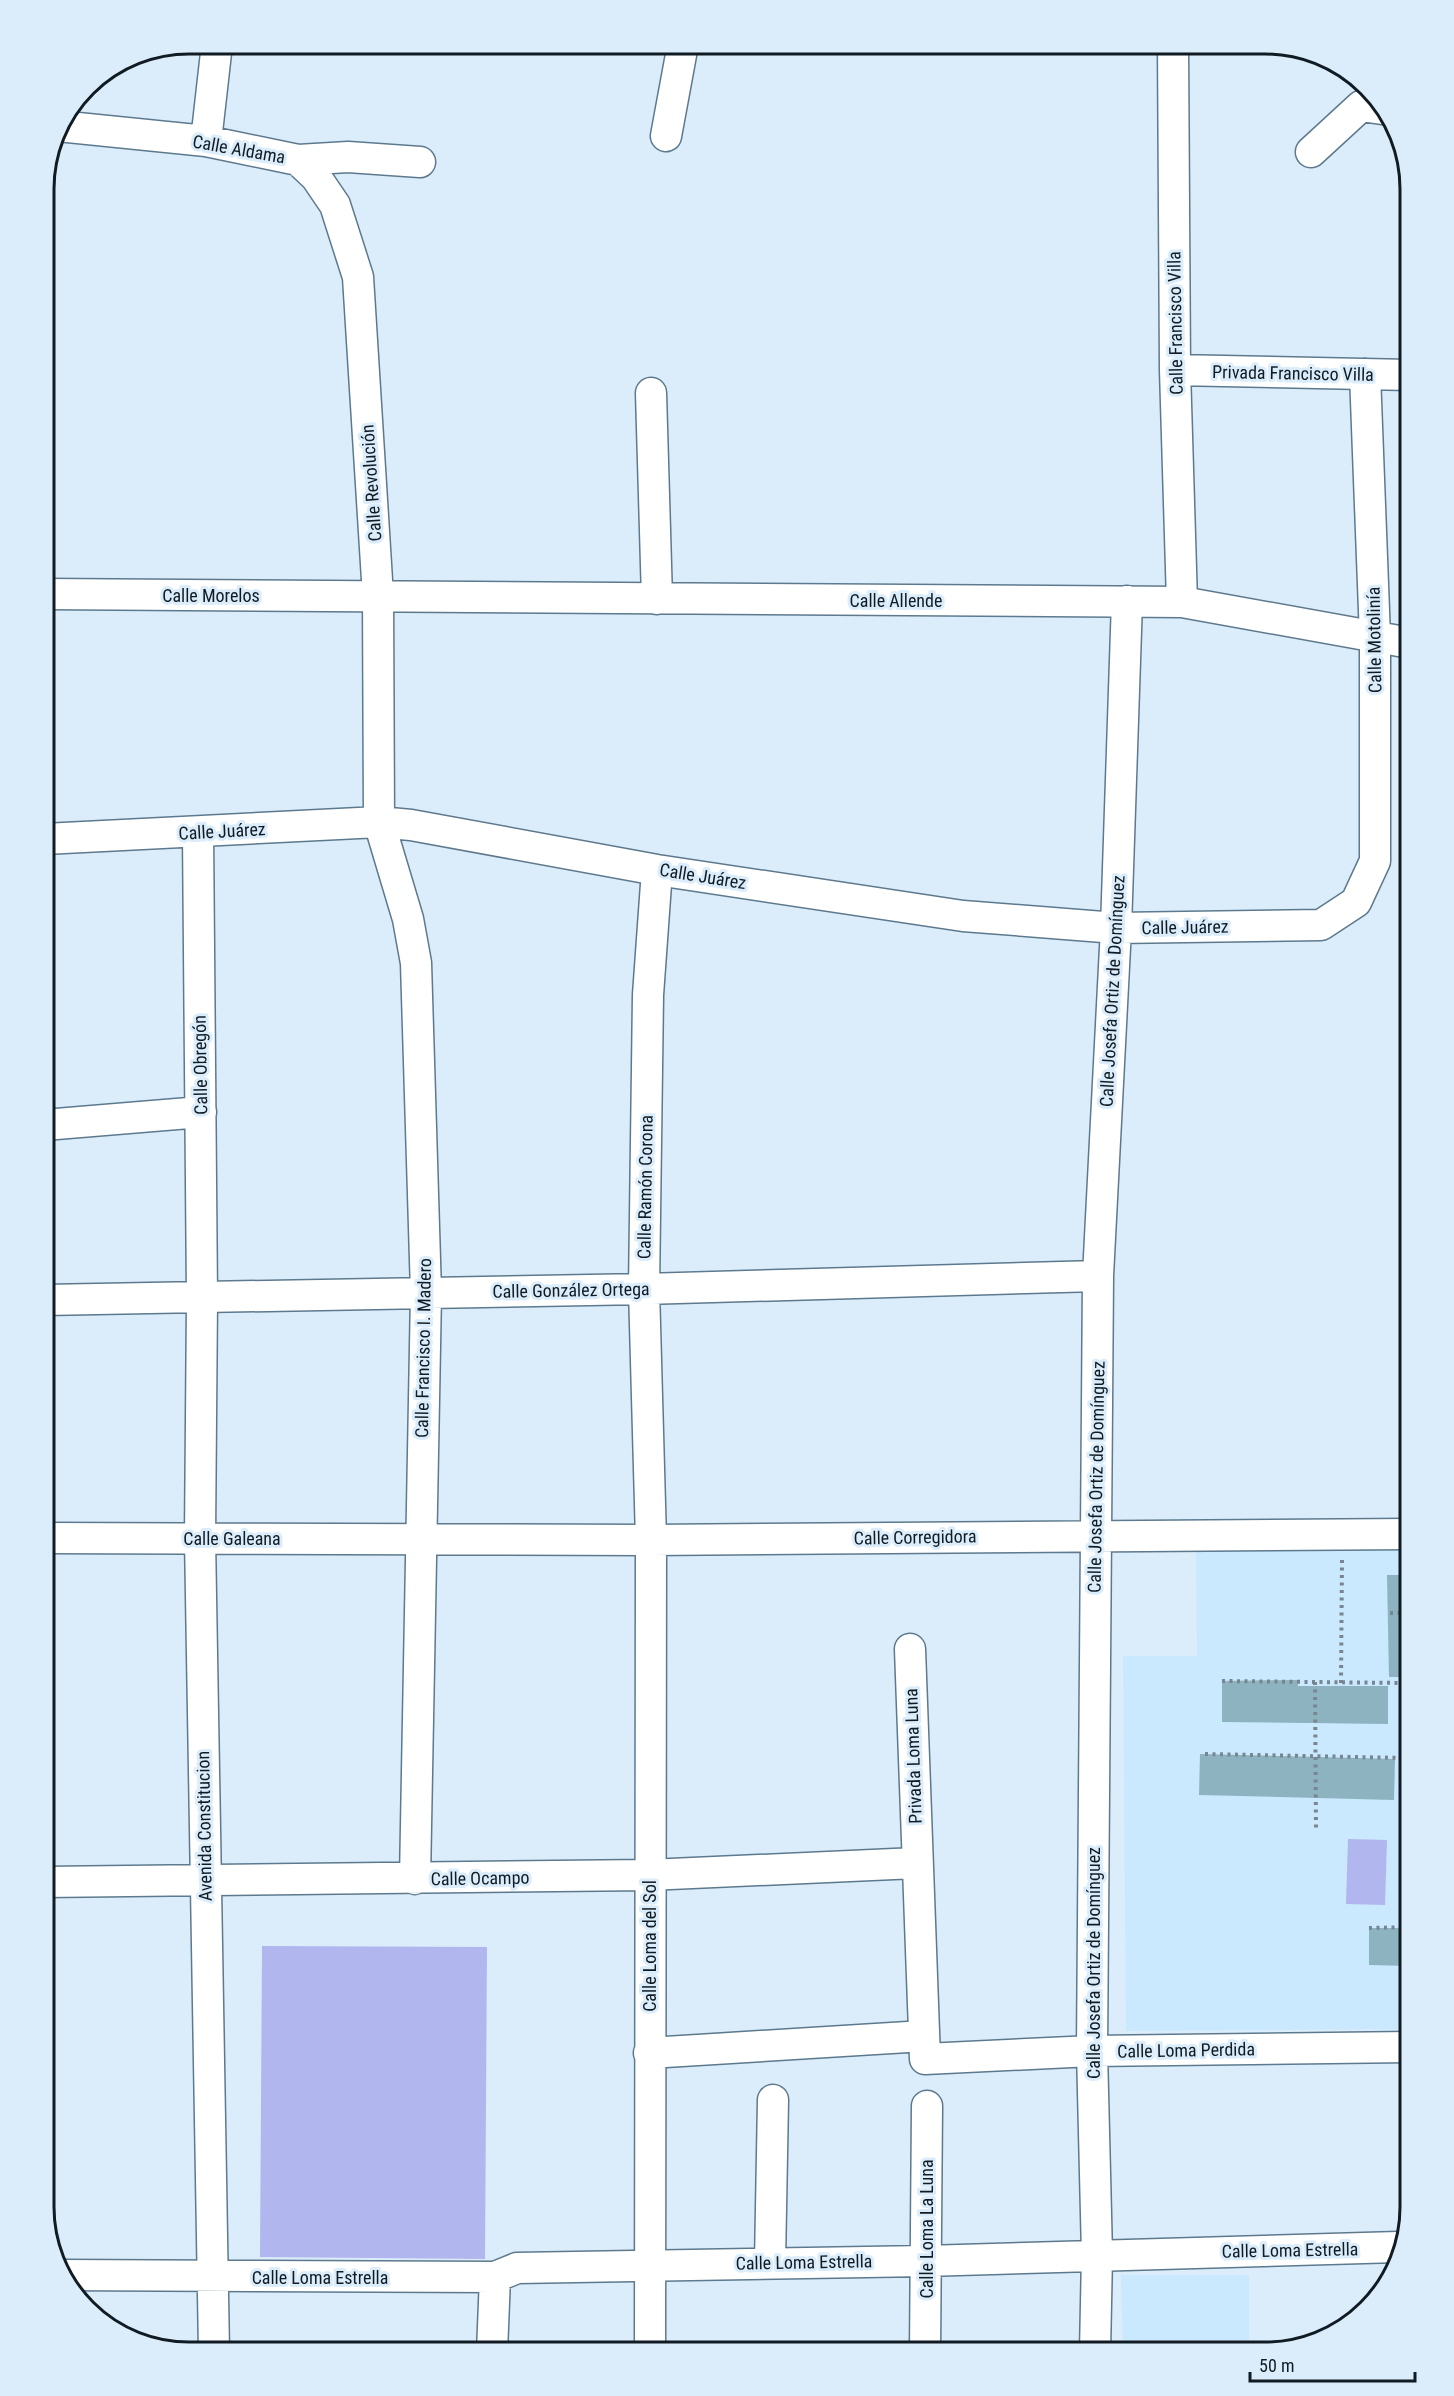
<svg xmlns="http://www.w3.org/2000/svg" width="1454" height="2396" font-family="'Roboto Condensed',sans-serif">
<style>
.built{fill:#cae8fe}
.green{fill:#b2b6ee}
.building{fill:#8cb3bf}
.lines{fill:none;stroke-linecap:round;stroke-linejoin:round}
.minor-casing{stroke:#5d798d;stroke-width:33}
.path{stroke:#788692;stroke-width:4;stroke-dasharray:3 4.5;stroke-linecap:butt}
.minor{stroke:#fff;stroke-width:30}
.labels{text-anchor:middle;dominant-baseline:central;stroke-width:6;stroke-linejoin:round;paint-order:stroke}
.street-label{font-size:18px;fill:#101b23;stroke:#dbedfb}
.rim{fill:none;stroke:#101b23;stroke-width:3}
</style>
<rect width="100%" height="100%" fill="#dbedfb"/>
<path class="built" d="M 1410,1545 L 1410,2029 L 1126,2031 L 1123,1656 L 1197,1656 L 1196,1547 Z
M 1121,2275 L 1249,2275 L 1249,2352 L 1123,2352 Z"/>
<path class="green" d="M 1348,1839 L 1387,1840 L 1385,1905 L 1346,1904 Z
M 262,1946 L 487,1947 L 485,2259 L 260,2257 Z"/>
<path class="building" d="M 1387,1575 L 1410,1575 L 1410,1677 L 1389,1677 Z
M 1298,1680 L 1298,1686 L 1388,1686 L 1388,1724 L 1222,1722 L 1222,1681 Z
M 1200,1754 L 1395,1759 L 1394,1800 L 1199,1795 Z
M 1369,1928 L 1410,1928 L 1410,1966 L 1369,1965 Z"/>
<g class="lines">
<g class="minor-casing">
<path id="minor" d="M 1173,44 L 1175,370 L 1182,602
M 58,126 L 206,141 L 298,160 L 348,157 L 420,162
M 666,136 L 683,44
M 206,141 L 217,44
M 1311,152 L 1361,106 L 1382,109
M 298,160 L 316,177 L 335,205 L 358,277 L 378,596 L 379,822 L 408,919 L 416,963 L 426,1293 L 415,1879
M 1175,370 L 1410,375
M 651,393 L 657,599
M 44,594 L 1182,602 L 1410,643
M 198,832 L 202,1299 L 200,1538 L 214,2352
M 44,839 L 379,822 L 411,825 L 657,870 L 963,916 L 1116,928 L 1321,925 L 1356,902 L 1375,861 L 1375,637 L 1365,374
M 44,1125 L 201,1112
M 44,1300 L 644,1289 L 1098,1276
M 44,1538 L 651,1540 L 1410,1534
M 910,1649 L 925,2059 L 1092,2051 L 1410,2047
M 44,1882 L 648,1875 L 916,1863
M 649,2053 L 924,2036
M 770,2262 L 773,2100
M 62,2275 L 495,2277 L 517,2268 L 925,2261 L 1398,2247
M 492,2352 L 495,2277
M 650,2352 L 651,1540 L 644,1289 L 648,995 L 657,870
M 925,2352 L 927,2106
M 1095,2352 L 1097,2255 L 1092,2051 L 1098,1276 L 1116,928 L 1127,601"/>
</g>
<path class="path" d="M 1390,1613 L 1410,1613
M 1402,1613 L 1406,1927
M 1403,1678 L 1410,1677
M 1222,1681 L 1403,1683
M 1315,1682 L 1316,1831
M 1341,1683 L 1342,1560
M 1404,1708 L 1410,1708
M 1205,1754 L 1404,1758
M 1369,1928 L 1410,1927"/>
<use href="#minor" class="minor"/>
</g>
<g class="labels">
<g class="street-label">
<text transform="translate(239 149) rotate(10)">Calle Aldama</text>
<text transform="translate(1175 323) rotate(-91)">Calle Francisco Villa</text>
<text transform="translate(1293 373) rotate(1)">Privada Francisco Villa</text>
<text transform="translate(371 483) rotate(-94)">Calle Revolución</text>
<text x="211" y="595">Calle Morelos</text>
<text x="896" y="600">Calle Allende</text>
<text transform="translate(1374 640) rotate(-91)">Calle Motolinía</text>
<text transform="translate(222 831) rotate(-3)">Calle Juárez</text>
<text transform="translate(703 876) rotate(9)">Calle Juárez</text>
<text transform="translate(1185 927) rotate(-1)">Calle Juárez</text>
<text transform="translate(1112 991) rotate(-87)">Calle Josefa Ortiz de Domínguez</text>
<text transform="translate(200 1065) rotate(-91)">Calle Obregón</text>
<text transform="translate(645 1187) rotate(-89)">Calle Ramón Corona</text>
<text transform="translate(571 1290) rotate(-1)">Calle González Ortega</text>
<text transform="translate(423 1348) rotate(-89)">Calle Francisco I. Madero</text>
<text transform="translate(1096 1477) rotate(-89)">Calle Josefa Ortiz de Domínguez</text>
<text transform="translate(915 1537) rotate(-1)">Calle Corregidora</text>
<text x="232" y="1538">Calle Galeana</text>
<text transform="translate(913 1756) rotate(-92)">Privada Loma Luna</text>
<text transform="translate(204 1826) rotate(-91)">Avenida Constitucion</text>
<text transform="translate(480 1878) rotate(-1)">Calle Ocampo</text>
<text transform="translate(649 1946) rotate(-90)">Calle Loma del Sol</text>
<text transform="translate(1093 1963) rotate(-90)">Calle Josefa Ortiz de Domínguez</text>
<text transform="translate(1186 2050) rotate(-1)">Calle Loma Perdida</text>
<text transform="translate(926 2229) rotate(-90)">Calle Loma La Luna</text>
<text transform="translate(1290 2250) rotate(-1)">Calle Loma Estrella</text>
<text transform="translate(804 2262) rotate(-1)">Calle Loma Estrella</text>
<text x="320" y="2277">Calle Loma Estrella</text>
</g>
</g>
<path d="M0 0H1454V2396H0ZM189 54H1265A135 135 0 0 1 1400 189V2207A135 135 0 0 1 1265 2342H189A135 135 0 0 1 54 2207V189A135 135 0 0 1 189 54Z" fill="#dbedfb" fill-rule="evenodd"/>
<path class="rim" d="M189 54H1265A135 135 0 0 1 1400 189V2207A135 135 0 0 1 1265 2342H189A135 135 0 0 1 54 2207V189A135 135 0 0 1 189 54Z"/>
<path d="M1250 2372v9h165v-9" fill="none" stroke="#101b23" stroke-width="3"/>
<text x="1259" y="2372" font-size="18" fill="#101b23" stroke="#dbedfb" stroke-width="4.5" paint-order="stroke">50 m</text>
</svg>
